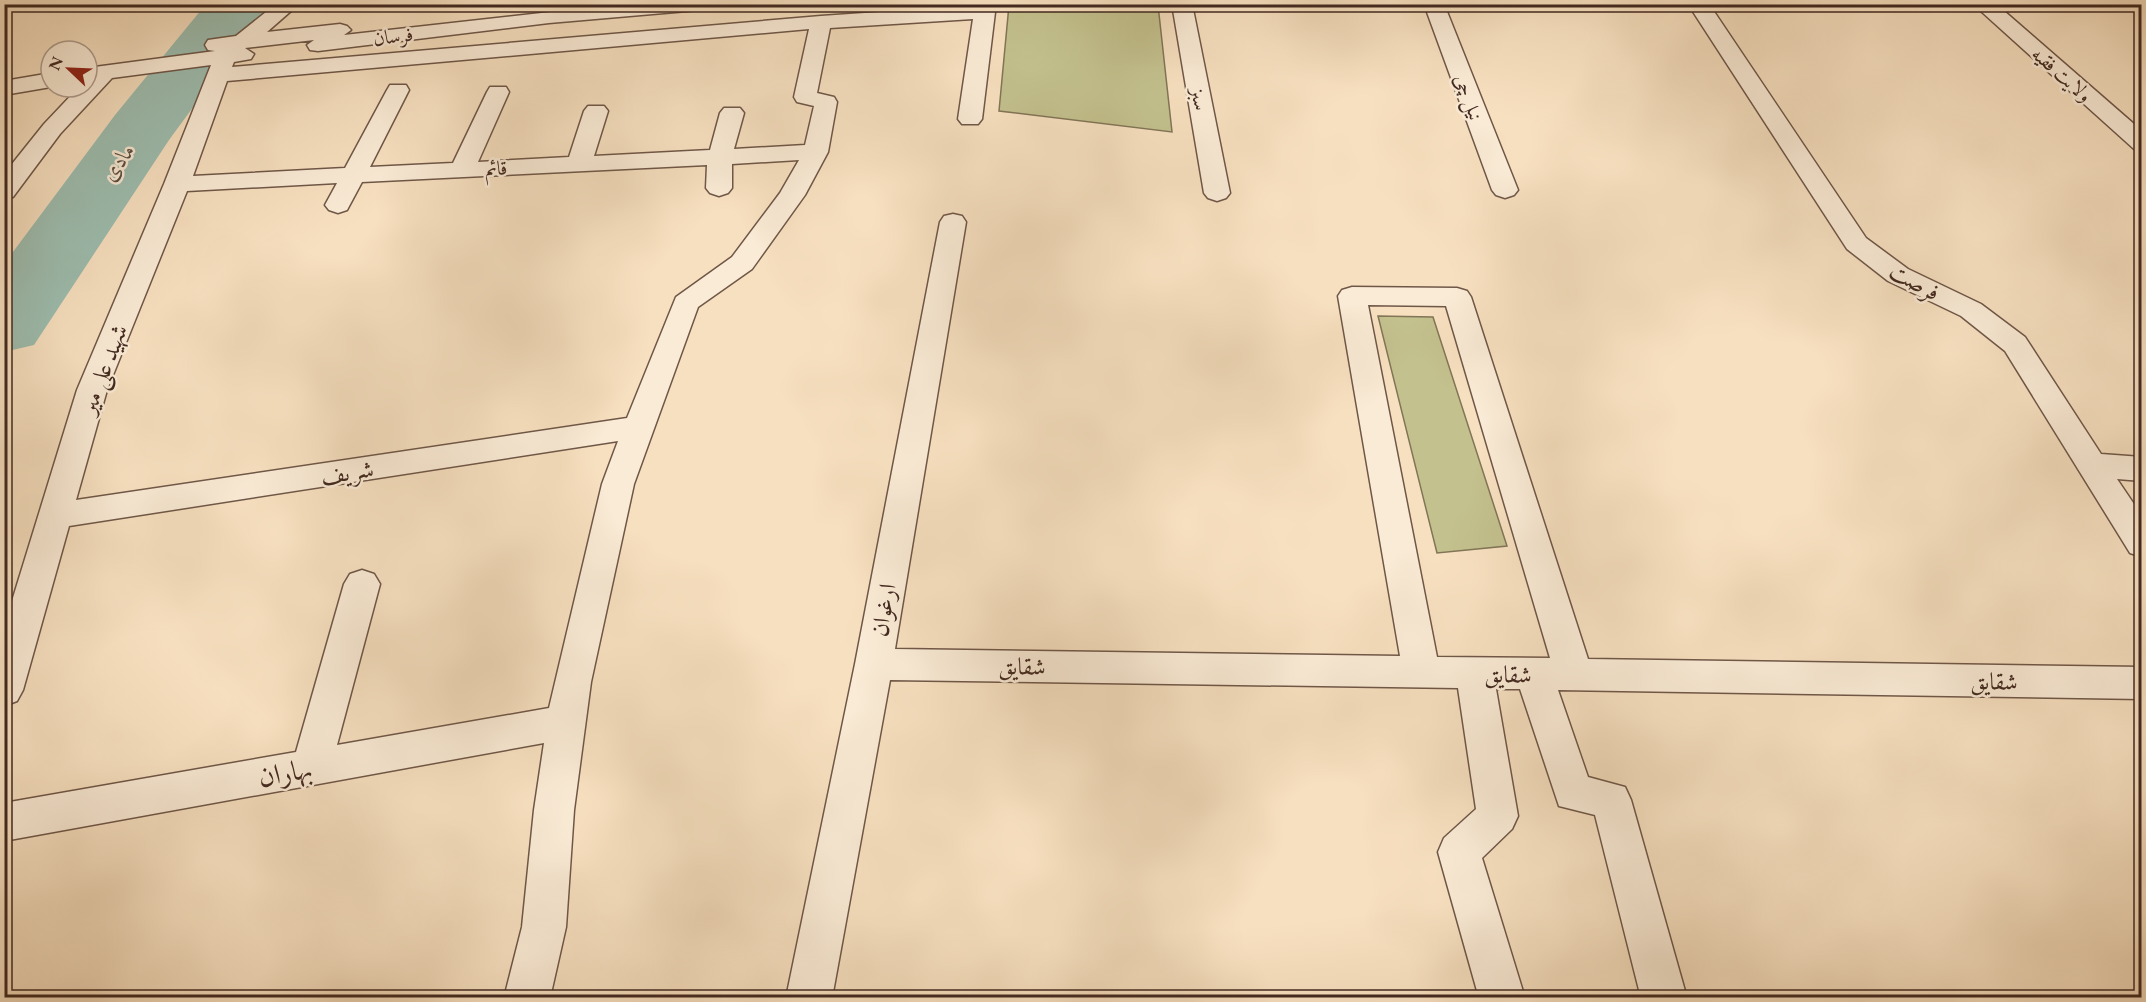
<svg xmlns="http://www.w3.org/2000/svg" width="2146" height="1002" font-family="'EB Garamond',Amiri,serif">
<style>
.green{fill:#c3c18e;stroke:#827557;stroke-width:1.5}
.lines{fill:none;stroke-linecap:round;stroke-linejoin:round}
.river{fill:#9dbdaf;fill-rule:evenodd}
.minor-casing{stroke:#6f5748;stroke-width:3}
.minor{fill:#faebd6;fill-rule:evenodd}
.labels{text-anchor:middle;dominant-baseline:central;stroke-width:5;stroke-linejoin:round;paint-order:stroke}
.far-street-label{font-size:20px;fill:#422920;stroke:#faebd6}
.far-water-label{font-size:22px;font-style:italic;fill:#594e44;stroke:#faebd6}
.street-label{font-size:24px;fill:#422920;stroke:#faebd6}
.near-street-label{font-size:28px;fill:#422920;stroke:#faebd6}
</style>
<rect width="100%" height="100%" fill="#f7e0c0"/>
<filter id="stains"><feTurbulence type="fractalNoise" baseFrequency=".00333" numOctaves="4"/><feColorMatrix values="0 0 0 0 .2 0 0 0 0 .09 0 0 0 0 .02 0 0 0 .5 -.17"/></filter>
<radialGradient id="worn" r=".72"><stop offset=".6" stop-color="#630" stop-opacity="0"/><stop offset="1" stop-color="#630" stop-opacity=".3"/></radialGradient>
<path class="green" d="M 1009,5 L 1158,5 L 1172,132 L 999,111 Z
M 1378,316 L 1433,317 L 1507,546 L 1437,553 Z"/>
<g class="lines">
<path class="river" d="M 206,4 L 269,4 L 169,140 L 34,345 L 4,352 L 4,264 L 115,115 Z"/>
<g class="minor-casing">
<path id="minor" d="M 276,4 L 299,4 L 267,32 L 340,24 L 347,26 L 351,30 L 344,35 L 622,4 L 709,4 L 699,10 L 549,23 L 318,51 L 310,50 L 307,45 L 314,40 L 245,48 L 254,54 L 251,59 L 234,62 L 232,67 L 821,16 L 996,4 L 982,119 L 978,124 L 962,124 L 958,119 L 973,19 L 830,28 L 817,93 L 834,97 L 837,102 L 828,152 L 805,195 L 752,269 L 698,307 L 634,484 L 591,682 L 574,810 L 566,927 L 550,998 L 504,998 L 522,927 L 534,810 L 544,743 L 4,841 L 4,803 L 296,752 L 344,584 L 350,574 L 362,570 L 374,574 L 380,584 L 337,745 L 549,708 L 602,484 L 618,441 L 69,526 L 23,690 L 17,701 L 4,706 L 4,627 L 77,390 L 164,184 L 211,65 L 112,78 L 60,134 L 13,197 L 4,199 L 4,174 L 44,124 L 79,87 L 87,87 L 87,68 L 215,51 L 208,50 L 205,45 L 208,40 L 236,36 ZM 809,29 L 794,97 L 797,102 L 814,106 L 805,145 L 734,149 L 744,113 L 740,108 L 724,108 L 720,113 L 710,150 L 594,156 L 608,111 L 604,106 L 588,106 L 584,111 L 569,157 L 478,162 L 509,92 L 506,87 L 490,87 L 487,92 L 453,163 L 370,167 L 409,90 L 406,85 L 390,85 L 387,90 L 345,168 L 193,176 L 227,81 ZM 799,160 L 780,193 L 732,257 L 676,297 L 627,418 L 76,500 L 107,390 L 187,191 L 337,183 L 325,205 L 329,210 L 338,213 L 347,210 L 362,182 L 707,165 L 706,188 L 710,193 L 719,196 L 728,193 L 732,188 L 732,164 Z
M 1172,4 L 1192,4 L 1230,193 L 1226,198 L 1217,201 L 1208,198 L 1204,193 Z
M 1424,4 L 1444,4 L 1518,190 L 1514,195 L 1505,198 L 1496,195 L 1492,190 Z
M 1688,4 L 1709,4 L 1866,238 L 1908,269 L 1981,304 L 2025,337 L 2101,454 L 2142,457 L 2142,481 L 2117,479 L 2142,516 L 2142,557 L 2130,553 L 2005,351 L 1961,316 L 1888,281 L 1847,249 Z
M 1973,4 L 1996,4 L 2142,131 L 2142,151 L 2134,149 Z
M 51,73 L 51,87 L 4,95 L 4,81 Z
M 953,214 L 962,216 L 966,222 L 895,649 L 1400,656 L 1338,296 L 1342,290 L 1352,287 L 1457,288 L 1467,291 L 1471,297 L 1588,659 L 2142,667 L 2142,699 L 1558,690 L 1588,777 L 1625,787 L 1631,800 L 1687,998 L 1641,998 L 1595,815 L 1559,806 L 1520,689 L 1496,689 L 1518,816 L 1512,829 L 1482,858 L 1525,998 L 1479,998 L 1438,852 L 1444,838 L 1476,809 L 1458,688 L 890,680 L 832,998 L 786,998 L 855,664 L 940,222 L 944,216 ZM 1368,305 L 1446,306 L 1550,658 L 1437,657 Z"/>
</g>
<use href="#minor" class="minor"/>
</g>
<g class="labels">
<g class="far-street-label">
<text transform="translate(393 36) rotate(-7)">فرسان</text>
<text transform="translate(2062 74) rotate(41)">ولایت فقیه</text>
<text transform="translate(1469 97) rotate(69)">نیل چی</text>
<text transform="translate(1200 99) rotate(79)">سبز</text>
<text transform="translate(496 168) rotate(-3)">قائم</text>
</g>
<g class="far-water-label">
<text transform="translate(118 162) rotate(-55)">مادی</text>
</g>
<g class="street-label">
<text transform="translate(1915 281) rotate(29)">فرصت</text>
<text transform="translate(103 369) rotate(-69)">شهید علی میر</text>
<text transform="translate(347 472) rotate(-9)">شریف</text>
<text transform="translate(883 610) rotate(-80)">ارغوان</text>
<text transform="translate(1022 666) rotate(1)">شقایق</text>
<text transform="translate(1508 674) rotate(1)">شقایق</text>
<text transform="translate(1994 681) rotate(1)">شقایق</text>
</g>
<g class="near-street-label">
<text transform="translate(285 772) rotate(-10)">بهاران</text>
</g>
</g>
<rect width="2146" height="1002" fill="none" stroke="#f7e0c0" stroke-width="24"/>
<rect x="6" y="6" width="2134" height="990" fill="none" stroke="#422920" stroke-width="3"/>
<rect x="12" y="12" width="2122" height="978" fill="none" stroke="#422920" stroke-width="1.5"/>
<g transform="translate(69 69) rotate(293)"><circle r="28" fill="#faebd6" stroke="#b09d8d" stroke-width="1.5"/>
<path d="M0-4.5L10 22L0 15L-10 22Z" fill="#8f2418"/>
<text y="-9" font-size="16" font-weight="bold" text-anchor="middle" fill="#422920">N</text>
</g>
<rect width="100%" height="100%" filter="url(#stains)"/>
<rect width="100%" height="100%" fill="url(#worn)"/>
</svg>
